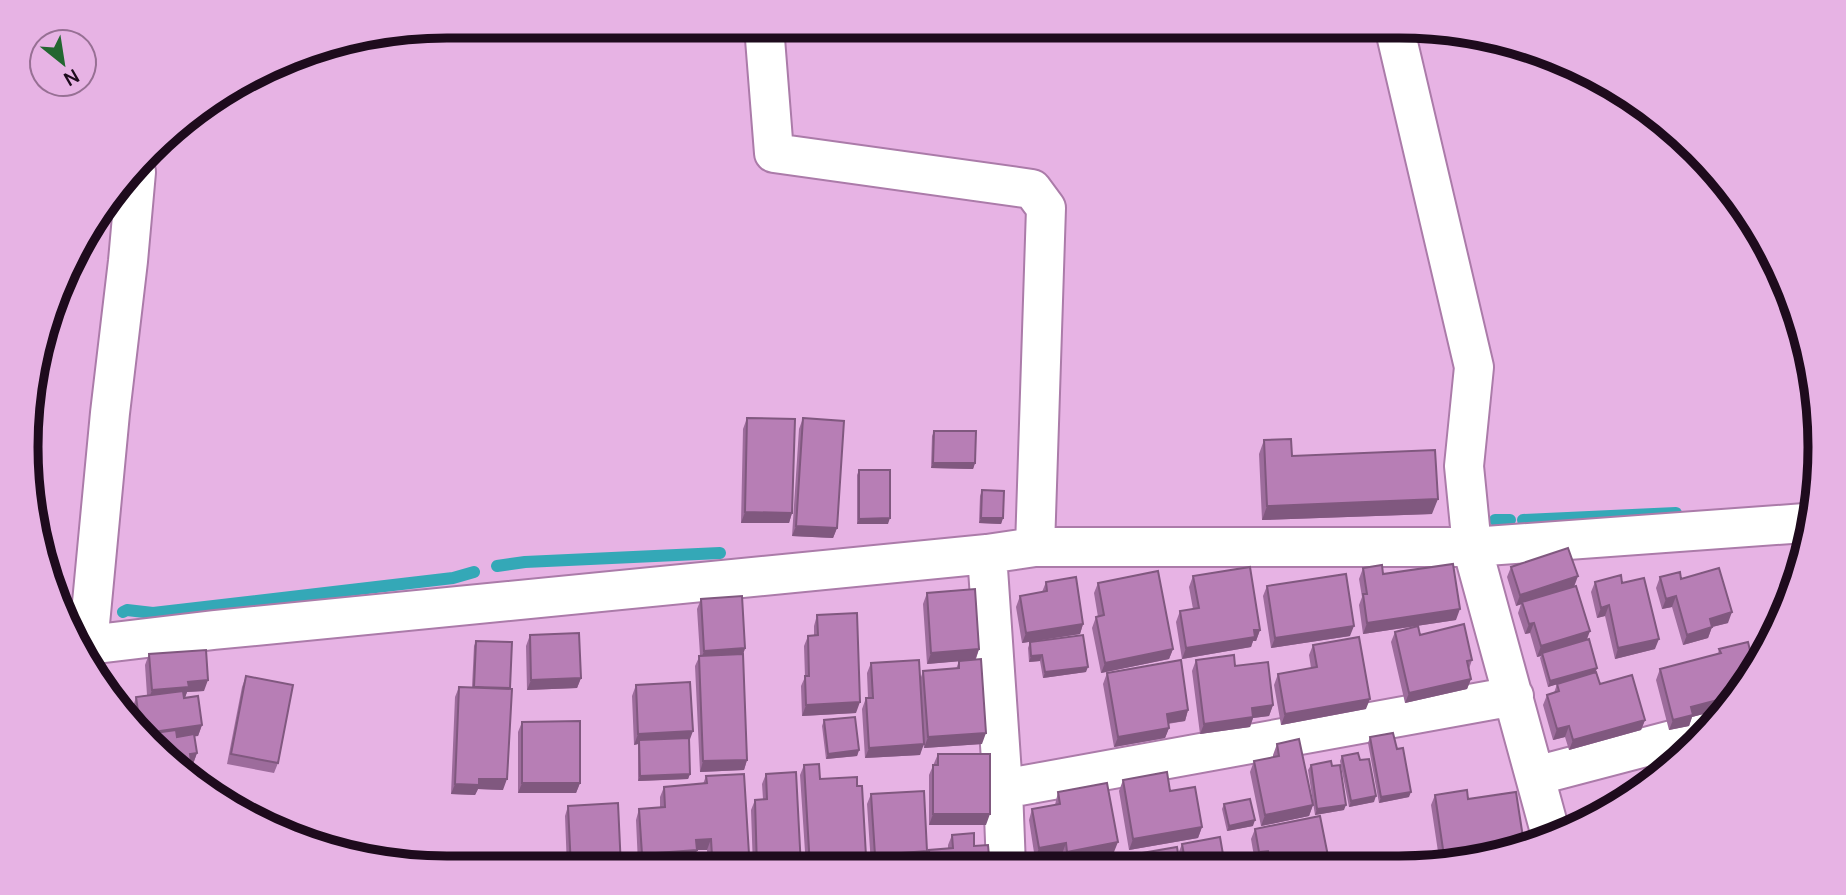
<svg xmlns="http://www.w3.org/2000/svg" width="1846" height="895" font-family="Manrope,sans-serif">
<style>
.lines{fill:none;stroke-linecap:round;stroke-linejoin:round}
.stream{stroke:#34a8b7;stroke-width:12}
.minor-casing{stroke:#ab7ba9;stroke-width:42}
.minor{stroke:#fff;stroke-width:38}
.wall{fill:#9d6c9c}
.shaded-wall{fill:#80587f}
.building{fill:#b77eb5;stroke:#80587f;stroke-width:2}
.rim{fill:none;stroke:#1e0b1d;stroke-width:9}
</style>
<rect width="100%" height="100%" fill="#e7b3e4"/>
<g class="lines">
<path class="stream" d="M 1495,520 L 1510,520
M 1523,520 L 1676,513
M 497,566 L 525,562 L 720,553
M 123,612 L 127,610 L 153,613 L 453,578 L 474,572"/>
<g class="minor-casing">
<path id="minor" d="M 764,26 L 774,153 L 1032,189 L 1046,208 L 1035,547
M 1394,26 L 1474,367 L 1464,466 L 1472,547 L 1552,839
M 987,554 L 1003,789 L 1006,867
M 78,645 L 88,645 L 214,630 L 987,554 L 1035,547 L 1472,547 L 1805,523
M 85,654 L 88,645 L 110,413 L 128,261 L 136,172
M 1535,776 L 1706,731
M 1003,789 L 1514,696"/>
</g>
<use href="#minor" class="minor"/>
</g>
<path class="wall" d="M 747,418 L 792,513 L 789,523 L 741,523 L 743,429 Z
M 803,418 L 837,528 L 833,538 L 792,536 L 799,429 Z
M 934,431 L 975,463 L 973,469 L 931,468 L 932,436 Z
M 1264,440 L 1292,456 L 1432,514 L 1262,520 L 1259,454 Z
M 859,470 L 888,524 L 857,524 L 857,475 Z
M 982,490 L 1003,518 L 1001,524 L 979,523 L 980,496 Z
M 1511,567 L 1574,586 L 1586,640 L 1597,668 L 1595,673 L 1600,684 L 1645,720 L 1641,730 L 1569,750 L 1565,737 L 1553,740 L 1543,705 L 1547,695 L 1554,693 L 1557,684 L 1548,687 L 1540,658 L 1541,656 L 1537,657 L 1530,633 L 1525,634 L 1518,613 L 1521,604 L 1516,606 L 1507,577 Z
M 1363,568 L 1383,574 L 1456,620 L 1363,634 L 1359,605 L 1362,597 L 1359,579 Z
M 1193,576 L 1260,630 L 1256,641 L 1253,641 L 1251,647 L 1182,659 L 1176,622 L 1180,611 L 1193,609 L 1189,587 Z
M 1660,577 L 1681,579 L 1728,623 L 1712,627 L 1708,638 L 1683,645 L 1672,607 L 1662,609 L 1656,588 Z
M 1046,582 L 1083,624 L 1080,634 L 1022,643 L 1016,607 L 1020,596 L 1042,592 Z
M 1595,582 L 1622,583 L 1655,649 L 1615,659 L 1605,616 L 1597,618 L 1591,592 Z
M 1098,583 L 1173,649 L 1169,659 L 1101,673 L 1092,628 L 1096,617 L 1098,617 L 1094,593 Z
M 1267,586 L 1350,636 L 1271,648 L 1263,596 Z
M 927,593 L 979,649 L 976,659 L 982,744 L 924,748 L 923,740 L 920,755 L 865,758 L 862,709 L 866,698 L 868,698 L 867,673 L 871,663 L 920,680 L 923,671 L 956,669 L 959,661 L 927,664 L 923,604 Z
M 701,599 L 745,648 L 743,654 L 747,760 L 744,770 L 700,772 L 695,666 L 700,655 L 697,609 Z
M 817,615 L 856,713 L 802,716 L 801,686 L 805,677 L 804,646 L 808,636 L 814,635 L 814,626 Z
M 1395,632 L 1420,635 L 1472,660 L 1469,669 L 1471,679 L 1467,689 L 1405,703 L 1391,642 Z
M 530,635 L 581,678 L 577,688 L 527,690 L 526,646 Z
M 476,641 L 503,790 L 478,789 L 475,795 L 451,794 L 455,697 L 459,687 L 472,687 L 474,646 Z
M 1030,642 L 1086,672 L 1043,678 L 1040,661 L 1029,662 L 1028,648 Z
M 1313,645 L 1366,709 L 1281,725 L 1274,685 L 1278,674 L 1311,668 L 1309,655 Z
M 1719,649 L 1754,667 L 1732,704 L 1730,707 L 1692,717 L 1689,726 L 1669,730 L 1656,680 L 1660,669 L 1718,654 Z
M 149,654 L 204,691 L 187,692 L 185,697 L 202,725 L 198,736 L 194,736 L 197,753 L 193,764 L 191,764 L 192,769 L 189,776 L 169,764 L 134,718 L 133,707 L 136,697 L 147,695 L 145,665 Z
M 1196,660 L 1235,666 L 1273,705 L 1269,716 L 1253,718 L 1250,727 L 1200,734 L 1192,671 Z
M 1107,673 L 1188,710 L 1185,721 L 1168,724 L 1169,728 L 1165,738 L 1114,747 L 1103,684 Z
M 246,676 L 278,763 L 274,773 L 227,764 L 242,687 Z
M 636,685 L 689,742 L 690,774 L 688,779 L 638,781 L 638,744 L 634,745 L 632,696 Z
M 824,720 L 859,750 L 857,756 L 826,759 L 822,726 Z
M 522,722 L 580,783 L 576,793 L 518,793 L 518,732 Z
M 1370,737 L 1397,749 L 1409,797 L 1379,803 L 1368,743 Z
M 1277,744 L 1313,805 L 1309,816 L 1261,826 L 1250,772 L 1254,761 L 1273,757 L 1273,755 Z
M 938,754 L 986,825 L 929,825 L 929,775 Z
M 1342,756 L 1360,760 L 1374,802 L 1349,807 L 1340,761 Z
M 804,765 L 820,779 L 863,867 L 806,867 L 800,775 Z
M 1311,765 L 1344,810 L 1315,815 L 1308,770 Z
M 766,774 L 801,867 L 753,868 L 751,810 L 755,800 L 763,799 L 762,784 Z
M 706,776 L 745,865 L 731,866 L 731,868 L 635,868 L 636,865 L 708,861 L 707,850 L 697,850 L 693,861 L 638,864 L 636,820 L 639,809 L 660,808 L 660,797 L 664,787 L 703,784 Z
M 1123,780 L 1170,791 L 1202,827 L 1198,838 L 1129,850 L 1119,791 Z
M 1058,792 L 1114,852 L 1063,862 L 1062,854 L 1035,859 L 1029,820 L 1032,809 L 1055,805 Z
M 871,794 L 923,862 L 920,862 L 921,867 L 881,867 L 882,864 L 871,865 L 867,804 Z
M 1435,795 L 1468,799 L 1524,844 L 1523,847 L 1460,864 L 1440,865 L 1431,805 Z
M 1224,804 L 1253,826 L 1227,831 L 1222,809 Z
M 568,806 L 621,868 L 567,868 L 565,816 Z
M 1255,829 L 1330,866 L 1265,866 L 1264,861 L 1255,862 L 1251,839 Z
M 952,835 L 974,846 L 990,867 L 926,867 L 925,861 L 929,850 L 948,848 L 948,845 Z
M 1182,844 L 1225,866 L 1126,866 L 1130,855 L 1178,854 Z"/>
<path class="shaded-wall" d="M 933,463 L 975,463 L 973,469 L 931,468 Z
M 1438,499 L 1432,514 L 1262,520 L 1267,506 Z
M 745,512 L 792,513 L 789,523 L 741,523 Z
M 890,518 L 888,524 L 857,524 L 859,519 Z
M 981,518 L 1003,518 L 1001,524 L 979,523 Z
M 796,526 L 837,528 L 833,538 L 792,536 Z
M 1578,576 L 1574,587 L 1516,606 L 1520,595 Z
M 1676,596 L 1672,607 L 1662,609 L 1666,599 Z
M 1609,605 L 1605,616 L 1597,618 L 1601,608 Z
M 1460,609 L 1456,620 L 1363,634 L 1367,623 Z
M 1732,612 L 1728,623 L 1712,627 L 1708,638 L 1683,645 L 1687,635 L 1710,619 Z
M 1534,623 L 1530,633 L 1525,634 L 1529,624 Z
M 1083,624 L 1080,634 L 1022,643 L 1026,633 Z
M 1354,626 L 1350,636 L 1271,648 L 1275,638 Z
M 1254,630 L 1260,630 L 1256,641 L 1253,641 L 1251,647 L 1182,659 L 1186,648 Z
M 1590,631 L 1586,642 L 1542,653 L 1541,656 L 1537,657 L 1541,646 Z
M 1659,639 L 1655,649 L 1615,659 L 1618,648 Z
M 745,648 L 742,659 L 700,662 L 704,651 Z
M 979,649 L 975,660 L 927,664 L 931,653 Z
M 1173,649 L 1169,659 L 1101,673 L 1105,663 Z
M 1042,655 L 1040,661 L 1029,662 L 1031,656 Z
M 1088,667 L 1086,672 L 1043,678 L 1045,672 Z
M 1597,668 L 1595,673 L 1548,687 L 1550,681 Z
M 581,678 L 577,688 L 527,690 L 531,680 Z
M 1471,679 L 1467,689 L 1405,703 L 1409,693 Z
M 208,680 L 204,691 L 187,692 L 185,698 L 148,701 L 152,690 L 188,682 Z
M 1733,696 L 1730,707 L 1692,717 L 1689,726 L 1669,730 L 1673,720 L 1691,707 Z
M 1370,699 L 1366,709 L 1281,725 L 1285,714 Z
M 860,702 L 856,713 L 802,716 L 806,705 Z
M 1273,705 L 1269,716 L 1253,718 L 1250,727 L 1200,734 L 1204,724 L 1252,708 Z
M 1188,710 L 1185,721 L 1163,724 L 1167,714 Z
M 1645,720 L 1641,730 L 1569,750 L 1573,740 Z
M 202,725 L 198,736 L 153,742 L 146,733 Z
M 1569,726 L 1565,737 L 1553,740 L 1557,729 Z
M 1169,728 L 1165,738 L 1114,747 L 1118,737 Z
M 693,731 L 689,742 L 639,740 L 638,744 L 634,745 L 638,734 Z
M 986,733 L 982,744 L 924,748 L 928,737 Z
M 924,744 L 920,755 L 865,758 L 869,748 Z
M 859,750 L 857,756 L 826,759 L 828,754 Z
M 197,753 L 193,764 L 186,765 L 190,754 Z
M 747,760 L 744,770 L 700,772 L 703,761 Z
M 192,769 L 189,776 L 180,770 Z
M 690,774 L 688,779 L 638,781 L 640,776 Z
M 479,779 L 507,779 L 503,790 L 478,789 L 475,795 L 451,794 L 455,784 Z
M 522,783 L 580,783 L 576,793 L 518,793 Z
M 1411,792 L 1409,797 L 1379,803 L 1381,797 Z
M 1376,796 L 1374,802 L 1349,807 L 1351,801 Z
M 1313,805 L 1309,816 L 1261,826 L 1265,815 Z
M 1346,805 L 1344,810 L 1315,815 L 1317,809 Z
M 933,814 L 990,814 L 986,825 L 929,825 Z
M 1255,820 L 1253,826 L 1227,831 L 1229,826 Z
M 1202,827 L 1198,838 L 1129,850 L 1133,839 Z
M 711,839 L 707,850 L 697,850 L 693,861 L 638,864 L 642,854 L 696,840 Z
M 1118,842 L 1114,852 L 1063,862 L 1067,852 Z
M 1066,843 L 1062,854 L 1035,859 L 1039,848 Z
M 1524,844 L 1523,847 L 1460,864 L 1440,865 L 1444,856 Z
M 927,851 L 923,862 L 871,865 L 875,855 Z
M 1268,851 L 1264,861 L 1255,862 L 1259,852 Z
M 749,854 L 745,865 L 708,867 L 712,856 Z
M 866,856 L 863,867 L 834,867 L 841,858 Z"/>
<path class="building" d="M 747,418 L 795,419 L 792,513 L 745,512 Z
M 803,418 L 844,421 L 837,528 L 796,526 Z
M 934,431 L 976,431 L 975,463 L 933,463 Z
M 1291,439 L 1292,456 L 1435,450 L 1438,499 L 1267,506 L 1264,440 Z
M 859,470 L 890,470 L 890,518 L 859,519 Z
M 982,490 L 1004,491 L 1003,518 L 981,518 Z
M 1568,548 L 1578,576 L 1520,595 L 1511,567 Z
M 1453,564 L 1460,609 L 1367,623 L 1363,594 L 1367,594 L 1363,568 L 1382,565 L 1383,574 Z
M 1250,567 L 1260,630 L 1254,630 L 1255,637 L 1186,648 L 1180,611 L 1199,608 L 1193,576 Z
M 1719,568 L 1732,612 L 1710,619 L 1712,627 L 1687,635 L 1676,596 L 1666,599 L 1660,577 L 1680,572 L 1681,579 Z
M 1158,571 L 1173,649 L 1105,663 L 1096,617 L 1104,615 L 1098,583 Z
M 1346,574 L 1354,626 L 1275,638 L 1267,586 Z
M 1621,575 L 1622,583 L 1644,578 L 1659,639 L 1618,648 L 1609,605 L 1601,608 L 1595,582 Z
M 1076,577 L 1083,624 L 1026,633 L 1020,596 L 1047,591 L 1046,582 Z
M 1576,586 L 1590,631 L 1541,646 L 1534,623 L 1529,624 L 1522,602 Z
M 975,589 L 979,649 L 931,653 L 927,593 Z
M 742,596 L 745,648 L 704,651 L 701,599 Z
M 857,613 L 860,702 L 806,705 L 805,676 L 809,676 L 808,636 L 818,635 L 817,615 Z
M 1464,624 L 1472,660 L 1467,661 L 1471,679 L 1409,693 L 1395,632 L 1418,626 L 1420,635 Z
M 579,633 L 581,678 L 531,680 L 530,635 Z
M 1083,635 L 1088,667 L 1045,672 L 1042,655 L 1031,656 L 1030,642 Z
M 1359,637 L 1370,699 L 1285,714 L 1278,674 L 1317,667 L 1313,645 Z
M 1589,639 L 1597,668 L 1550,681 L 1542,653 Z
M 476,641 L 512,642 L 510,688 L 474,687 Z
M 1748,642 L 1754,667 L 1735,700 L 1733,696 L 1691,707 L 1693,715 L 1673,720 L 1660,669 L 1721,653 L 1719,649 Z
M 206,650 L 208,680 L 188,682 L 189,687 L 152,690 L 149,654 Z
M 743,654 L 747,760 L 703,761 L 699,656 Z
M 1234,655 L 1235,666 L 1268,662 L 1273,705 L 1252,708 L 1253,717 L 1204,724 L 1196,660 Z
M 981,659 L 986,733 L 928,737 L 923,671 L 959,668 L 959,661 Z
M 919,660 L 924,744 L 869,748 L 866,698 L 873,698 L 871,663 Z
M 1181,660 L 1188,710 L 1167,714 L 1169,728 L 1118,737 L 1107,673 Z
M 1596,672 L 1600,684 L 1632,675 L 1645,720 L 1573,740 L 1569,726 L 1557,729 L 1547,695 L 1559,691 L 1557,684 Z
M 246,676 L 293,685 L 278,763 L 231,754 Z
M 690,682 L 693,731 L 638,734 L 636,685 Z
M 459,687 L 512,689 L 507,779 L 479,779 L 479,785 L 455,784 Z
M 183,691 L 184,698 L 198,696 L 202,725 L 146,733 L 140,726 L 136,697 Z
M 855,717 L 859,750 L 828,754 L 824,720 Z
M 580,721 L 580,783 L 522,783 L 522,722 Z
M 176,730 L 177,737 L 194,734 L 197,753 L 190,754 L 192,769 L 180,770 L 169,764 L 147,734 Z
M 1393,733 L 1397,749 L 1403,748 L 1411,792 L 1381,797 L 1370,737 Z
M 689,738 L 690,774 L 640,776 L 639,740 Z
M 1299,739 L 1313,805 L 1265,815 L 1254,761 L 1279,756 L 1277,744 Z
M 1358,753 L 1360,760 L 1369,759 L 1376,796 L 1351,801 L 1342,756 Z
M 938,754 L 990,754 L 990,814 L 933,814 L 933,765 L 938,765 Z
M 1331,761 L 1332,766 L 1340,765 L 1346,805 L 1317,809 L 1311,765 Z
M 819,764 L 820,779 L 857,777 L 857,786 L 862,786 L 866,856 L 841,858 L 841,867 L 810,867 L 804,765 Z
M 796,772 L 801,867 L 757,868 L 755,800 L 767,799 L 766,774 Z
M 1167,772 L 1170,791 L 1195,787 L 1202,827 L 1133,839 L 1123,780 Z
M 744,774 L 749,854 L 712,856 L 711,839 L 696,840 L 697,850 L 642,854 L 639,809 L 665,807 L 664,787 L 707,783 L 706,776 Z
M 1107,783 L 1118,842 L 1067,852 L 1066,843 L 1039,848 L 1032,809 L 1060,804 L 1058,792 Z
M 1467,790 L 1468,799 L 1516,792 L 1524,844 L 1444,856 L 1435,795 Z
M 924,791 L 927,851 L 875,855 L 871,794 Z
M 1250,799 L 1255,820 L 1229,826 L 1224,804 Z
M 618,803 L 621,868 L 571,868 L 568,806 Z
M 1320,816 L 1330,866 L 1271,866 L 1268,851 L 1259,852 L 1255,829 Z
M 974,833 L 974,846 L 988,845 L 990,867 L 930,867 L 929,850 L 953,848 L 952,835 Z
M 1220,837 L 1225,866 L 1186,866 L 1182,844 Z
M 1177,847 L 1180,866 L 1132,866 L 1130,855 Z
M 1119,856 L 1122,866 L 1063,867 Z
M 730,860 L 731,868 L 636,868 L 636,865 Z
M 920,861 L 921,867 L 883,867 L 883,862 Z"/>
<path d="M0 0H1846V895H0ZM447 38H1399A409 409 0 0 1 1808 447V447A409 409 0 0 1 1399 856H447A409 409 0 0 1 38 447V447A409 409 0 0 1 447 38Z" fill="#e7b3e4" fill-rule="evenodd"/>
<path class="rim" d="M447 38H1399A409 409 0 0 1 1808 447V447A409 409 0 0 1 1399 856H447A409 409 0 0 1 38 447V447A409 409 0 0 1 447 38Z"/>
<g transform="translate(63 63) rotate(150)"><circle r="33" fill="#e7b3e4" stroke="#977094" stroke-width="2"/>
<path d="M0-5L12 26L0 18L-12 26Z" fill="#236631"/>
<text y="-10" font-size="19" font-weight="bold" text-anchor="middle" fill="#1e0b1d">N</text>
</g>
</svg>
